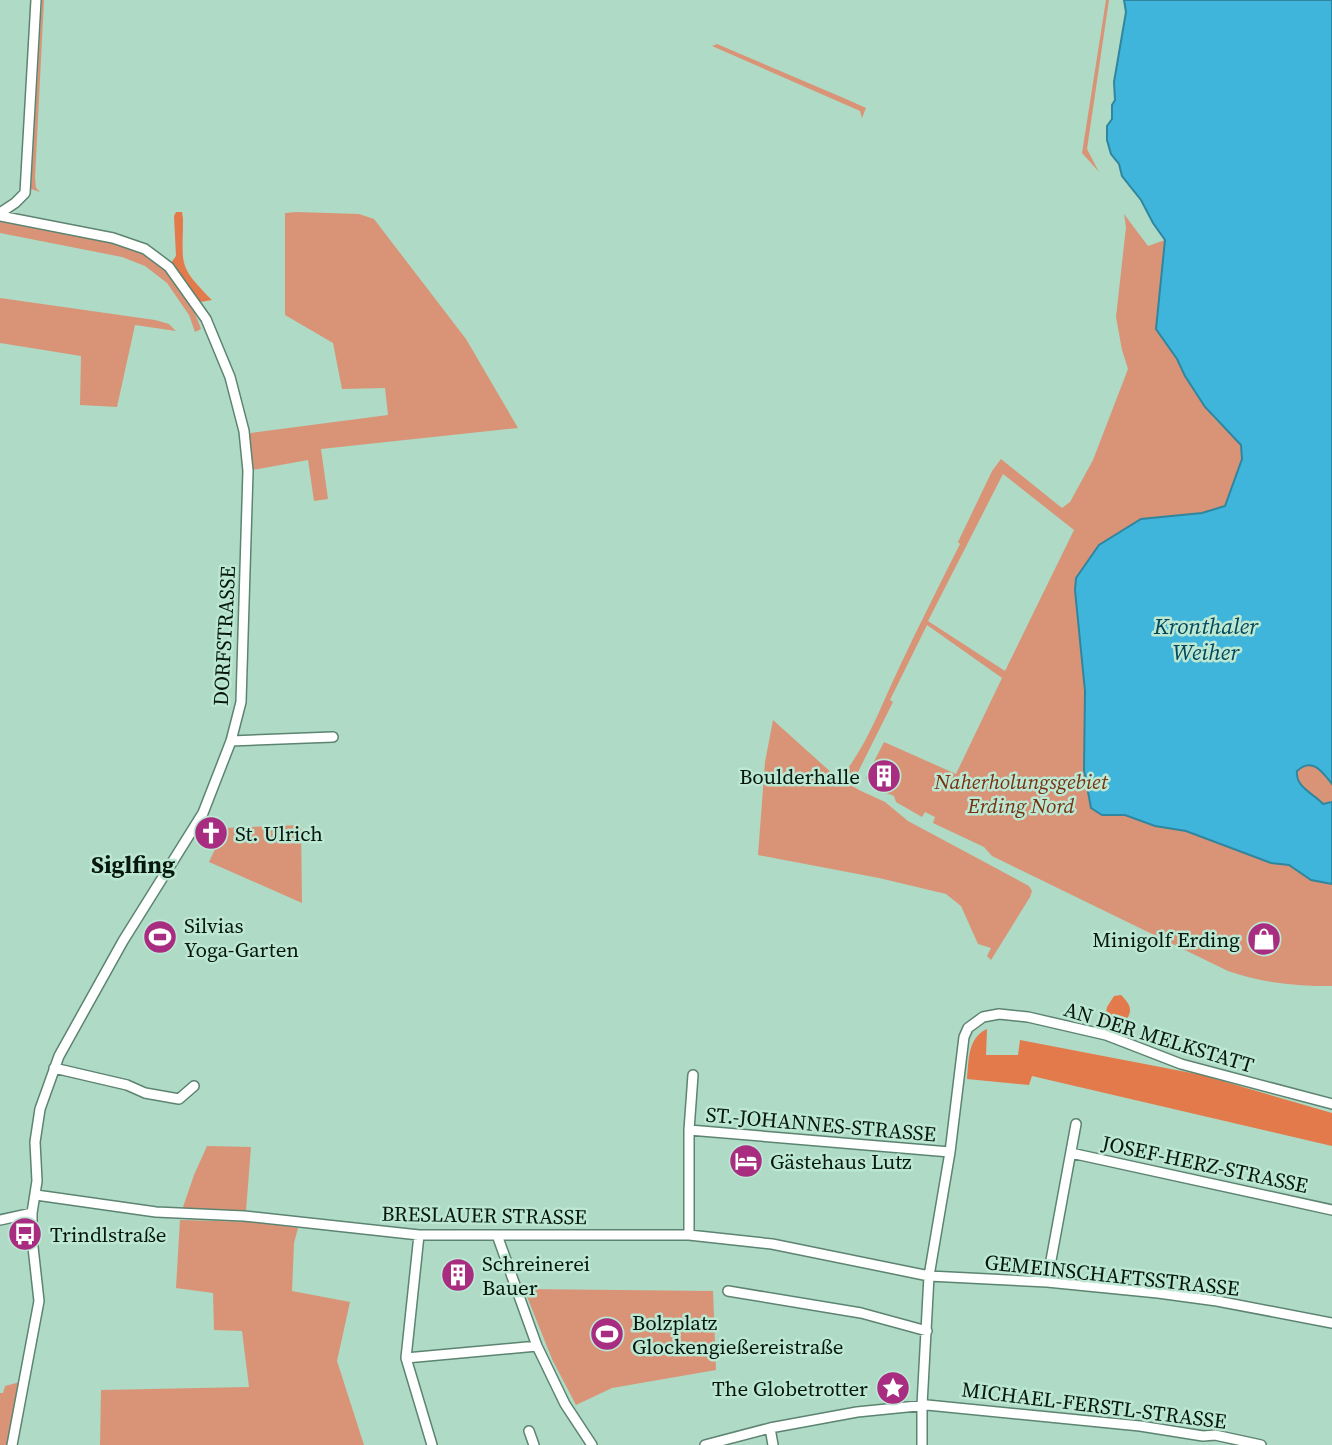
<svg xmlns="http://www.w3.org/2000/svg" width="1332" height="1445" font-family="'Source Serif 4',serif">
<style>
.green{fill:#d99477;fill-rule:evenodd}
.forest{fill:#e37a4b}
.water{fill:#40b5db;stroke:#2f869e;stroke-width:2}
.lines{fill:none;stroke-linecap:round;stroke-linejoin:round}
.street-casing{stroke:#5c8471;stroke-width:12}
.street{stroke:#fff;stroke-width:9}
.labels{text-anchor:middle;dominant-baseline:central;stroke-width:5;stroke-linejoin:round;paint-order:stroke}
.street-label{font-size:21px;fill:#071710;stroke:#bce7d2}
.poi-label{font-size:21px;fill:#071710;stroke:#bce7d2;text-anchor:start}
.park-label{font-size:21px;font-style:italic;fill:#763211;stroke:#bce7d2}
.water-label{font-size:23px;font-style:italic;fill:#01485c;stroke:#bce7d2}
.quarter-label{font-size:24px;font-weight:bold;fill:#071710;stroke:#bce7d2}
</style>
<rect width="100%" height="100%" fill="#afdac5"/>
<path class="green" d="M 42,0 L 44,0 L 35,178 L 36,188 L 40,192 L 31,189 L 31,186 Z
M 1106,0 L 1109,0 L 1087,149 L 1099,172 L 1082,153 Z
M 717,44 L 846,99 L 866,108 L 862,118 L 860,111 L 712,46 Z
M 297,212 L 359,214 L 374,219 L 466,339 L 518,428 L 321,449 L 328,499 L 314,501 L 308,460 L 252,470 L 249,435 L 251,433 L 388,415 L 385,388 L 342,389 L 333,343 L 285,315 L 285,213 Z
M 1124,214 L 1148,246 L 1165,240 L 1156,329 C 1174,353 1187,379 1203,404 C 1213,419 1229,432 1241,445 L 1242,458 L 1225,506 L 1202,513 L 1141,519 L 1099,545 L 1076,578 L 1075,590 L 1085,691 L 1084,770 L 1087,788 L 1102,815 L 1125,815 L 1155,826 L 1186,831 L 1271,863 L 1289,865 L 1311,880 L 1332,884 L 1332,986 C 1296,986 1262,983 1228,971 L 992,856 L 984,847 L 933,823 L 935,817 L 925,812 L 922,817 L 896,802 L 894,796 C 883,791 869,791 866,777 L 884,742 L 956,774 L 1002,678 L 927,625 L 890,700 L 893,702 L 854,780 L 843,775 C 868,743 881,706 898,670 C 918,627 939,586 960,544 L 958,542 L 992,471 L 1001,459 L 1062,508 L 1070,502 L 1093,460 L 1128,369 L 1122,350 L 1116,317 L 1126,227 ZM 1003,474 L 1074,530 L 1005,671 L 928,621 Z
M 0,222 C 41,227 118,236 152,259 C 174,274 193,304 201,329 L 195,332 L 189,315 L 167,283 L 145,266 L 122,257 L 0,233 Z
M 0,298 L 155,320 L 169,324 L 176,331 L 135,325 L 117,407 L 80,405 L 81,356 L 0,343 Z
M 773,720 L 834,775 L 859,790 L 885,802 L 908,821 L 1029,886 L 1032,891 L 1030,897 L 991,960 L 987,956 L 991,948 L 978,944 L 961,906 L 946,894 L 879,878 L 758,855 L 765,762 Z
M 1309,764 L 1317,766 L 1332,784 L 1332,802 L 1323,804 C 1313,794 1295,788 1296,771 Z
M 301,825 L 302,903 L 209,862 L 225,828 Z
M 207,1146 L 251,1147 L 246,1211 L 182,1210 L 194,1175 Z
M 180,1220 L 257,1222 L 298,1228 L 294,1243 L 292,1291 L 350,1302 L 337,1361 L 364,1445 L 100,1445 L 101,1390 L 249,1387 L 242,1331 L 214,1330 L 213,1293 L 176,1288 Z
M 524,1289 L 713,1291 L 716,1370 L 612,1388 L 576,1405 L 552,1359 Z
M 20,1382 L 8,1445 L 0,1445 L 0,1393 L 3,1393 L 5,1386 Z"/>
<path class="forest" d="M 176,212 L 182,212 L 183,219 C 183,266 177,265 212,300 L 200,302 L 171,263 L 176,256 L 174,216 Z
M 1121,995 C 1135,1009 1131,1013 1121,1028 L 1115,1028 L 1105,1019 L 1107,1007 L 1114,996 Z
M 987,1029 L 986,1055 L 1018,1055 L 1020,1040 L 1202,1075 L 1332,1113 L 1332,1146 L 1032,1076 L 1029,1085 L 967,1079 C 969,1061 967,1038 987,1029 Z"/>
<path class="water" d="M 1124,0 L 1332,0 L 1332,784 C 1322,771 1312,757 1297,771 C 1295,787 1313,793 1323,804 L 1332,802 L 1332,884 L 1311,880 L 1289,865 L 1271,863 L 1186,831 L 1155,826 L 1125,815 L 1102,815 L 1091,808 L 1084,770 L 1085,691 L 1075,590 L 1076,578 L 1099,545 L 1141,519 L 1202,513 L 1225,506 L 1242,459 L 1241,445 L 1205,407 L 1185,376 L 1177,359 L 1156,329 L 1165,240 L 1153,223 L 1141,200 L 1122,176 L 1119,164 L 1111,154 L 1107,140 L 1107,126 L 1112,119 L 1112,105 L 1115,100 L 1114,82 L 1126,12 Z"/>
<g class="lines">
<g class="street-casing">
<path id="street" d="M 0,213 L 15,203 L 25,193 L 36,0
M 0,216 L 113,238 L 145,249 L 169,267 L 206,319 L 230,377 L 244,431 L 248,471 L 241,702 L 231,741 L 203,813 L 123,941 L 59,1056 L 40,1109 L 35,1142 L 37,1181 L 32,1213 L 32,1238 L 39,1301 L 12,1445
M 231,741 L 333,737
M 54,1068 L 127,1085 L 145,1093 L 179,1099 L 194,1086
M 689,1130 L 950,1152
M 1071,1153 L 1332,1210
M 36,1195 L 156,1212 L 244,1216 L 419,1235 L 689,1235 L 772,1244 L 929,1276 L 1047,1282 L 1158,1293 L 1217,1301 L 1332,1323
M 0,1220 L 32,1213
M 419,1235 L 406,1358 L 432,1445
M 497,1235 L 537,1346 L 565,1404 L 592,1445
M 689,1235 L 689,1130 L 693,1075
M 1047,1282 L 1076,1124
M 728,1291 L 861,1313 L 927,1331
M 406,1358 L 537,1346
M 770,1428 L 773,1445
M 529,1431 L 534,1445
M 705,1445 L 770,1428 L 857,1412 L 927,1405 L 1140,1426 L 1203,1436 L 1215,1435 L 1261,1445
M 922,1445 L 922,1405 L 929,1276 L 950,1152 L 964,1037 L 968,1028 L 983,1017 L 999,1014 L 1028,1017 L 1106,1035 L 1181,1064 L 1332,1104"/>
</g>
<use href="#street" class="street"/>
</g>
<defs>
<g id="building-disc" transform="scale(1.75)"><circle r="9.5" fill="#a82d81" stroke="#bce7d2"/><path d="M-4-6H4V6H1V3H-1V6H-4ZM-2.5-4.3h1.7v1.8h-1.7ZM.8-4.3h1.7v1.8H.8ZM-2.5-1h1.7V.8h-1.7ZM.8-1h1.7V.8H.8Z" fill="#fff"/></g>
<g id="church-disc" transform="scale(1.75)"><circle r="9.5" fill="#a82d81" stroke="#bce7d2"/><path d="M-1.2-6h2.4v3.5h3.3v2.4h-3.3V6h-2.4V-.1h-3.3v-2.4h3.3Z" fill="#fff"/></g>
<g id="stadium-disc" transform="scale(1.75)"><circle r="9.5" fill="#a82d81" stroke="#bce7d2"/><path d="M0-5a6.5 5 0 1 0 0 10a6.5 5 0 1 0 0-10ZM-3.5-1.8h7v3.6h-7Z" fill="#fff"/></g>
<g id="shop-disc" transform="scale(1.75)"><circle r="9.5" fill="#a82d81" stroke="#bce7d2"/><path d="M-5-2.5h2.3a2.7 3.5 0 0 1 5.4 0H5L5.5 6h-11ZM-1.5-2.5h3a1.5 2.3 0 0 0-3 0Z" fill="#fff"/></g>
<g id="hotel-disc" transform="scale(1.75)"><circle r="9.5" fill="#a82d81" stroke="#bce7d2"/><path d="M-6-4.5h1.5V1H6V5H4.5V3h-9V5H-6ZM-4 0a1.8 1.8 0 1 1 3.6 0ZM.5 0V-2.5h3Q6-2.5 6 0Z" fill="#fff"/></g>
<g id="bus-disc" transform="scale(1.75)"><circle r="9.5" fill="#a82d81" stroke="#bce7d2"/><path d="M-5-6H5V4H4V6H2V4H-2V6H-4V4H-5ZM-3.5-4V0h7V-4ZM-3.5 1.2v1.5H-2V1.2ZM2 1.2v1.5H3.5V1.2Z" fill="#fff"/></g>
<g id="sight-disc" transform="scale(1.75)"><circle r="9.5" fill="#a82d81" stroke="#bce7d2"/><path d="M0-6L1.8-2.2L6-1.7L2.9 1.2L3.7 5.4L0 3.3L-3.7 5.4L-2.9 1.2L-6-1.7L-1.8-2.2Z" fill="#fff"/></g>
</defs>
<g fill-rule="evenodd">
<use href="#building-disc" x="884" y="776"/>
<use href="#church-disc" x="211" y="833"/>
<use href="#stadium-disc" x="160" y="937"/>
<use href="#shop-disc" x="1264" y="939"/>
<use href="#hotel-disc" x="746" y="1161"/>
<use href="#bus-disc" x="25" y="1234"/>
<use href="#building-disc" x="458" y="1275"/>
<use href="#stadium-disc" x="607" y="1334"/>
<use href="#sight-disc" x="893" y="1388"/>
</g>
<g class="labels">
<g class="street-label">
<text transform="translate(224 636) rotate(-87)">DORFSTRASSE</text>
<text transform="translate(1159 1037) rotate(17)">AN DER MELKSTATT</text>
<text transform="translate(821 1124) rotate(5)">ST.-JOHANNES-STRASSE</text>
<text transform="translate(1205 1164) rotate(12)">JOSEF-HERZ-STRASSE</text>
<text transform="translate(484 1215) rotate(1)">BRESLAUER STRASSE</text>
<text transform="translate(1112 1275) rotate(6)">GEMEINSCHAFTSSTRASSE</text>
<text transform="translate(1094 1405) rotate(7)">MICHAEL-FERSTL-STRASSE</text>
</g>
<g class="poi-label">
<text x="860" y="776" text-anchor="end">Boulderhalle</text>
<text x="235" y="833">St. Ulrich</text>
<text x="184" y="925">Silvias<tspan x="184" dy="24">Yoga-Garten</tspan></text>
<text x="1240" y="939" text-anchor="end">Minigolf Erding</text>
<text x="770" y="1161">Gästehaus Lutz</text>
<text x="50" y="1234">Trindlstraße</text>
<text x="482" y="1263">Schreinerei<tspan x="482" dy="24">Bauer</tspan></text>
<text x="632" y="1322">Bolzplatz<tspan x="632" dy="24">Glockengießereistraße</tspan></text>
<text x="868" y="1388" text-anchor="end">The Globetrotter</text>
</g>
<g class="park-label">
<text x="1021" y="781">Naherholungsgebiet<tspan x="1021" dy="24">Erding Nord</tspan></text>
</g>
<g class="water-label">
<text x="1206" y="626">Kronthaler<tspan x="1206" dy="26">Weiher</tspan></text>
</g>
<g class="quarter-label">
<text x="133" y="864">Siglfing</text>
</g>
</g>
</svg>
